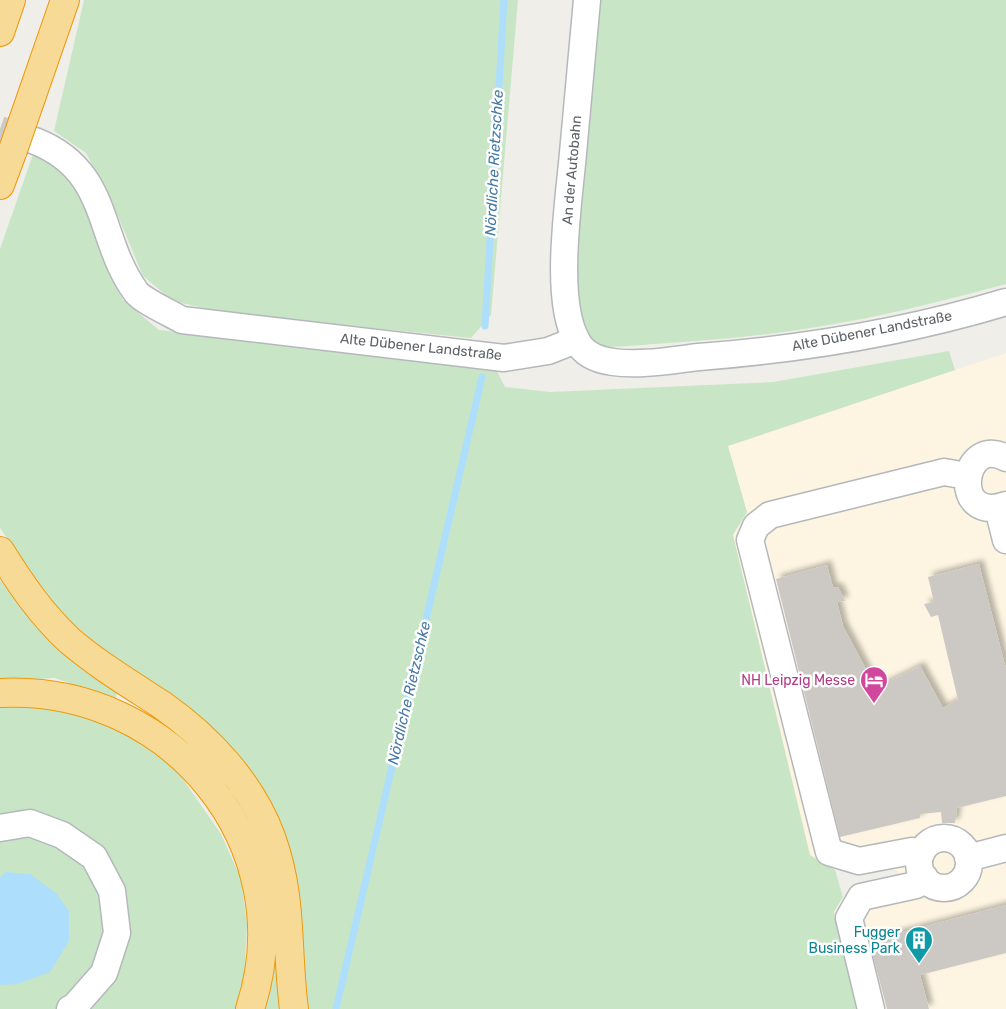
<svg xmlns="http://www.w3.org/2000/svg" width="1006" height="1009" font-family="Rubik,sans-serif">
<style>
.commercial{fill:#fdf4e1}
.green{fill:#c8e6c6}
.water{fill:#addefb}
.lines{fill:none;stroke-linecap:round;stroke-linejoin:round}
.stream{stroke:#addefb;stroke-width:7}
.building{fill:#ccc9c4;filter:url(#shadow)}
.minor-tunnel{stroke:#cccbc8;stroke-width:26;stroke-dasharray:26 13;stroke-linecap:butt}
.minor-casing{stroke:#b5b8bb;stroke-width:29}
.highway-casing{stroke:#ee990b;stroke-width:30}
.minor{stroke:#fff;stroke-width:26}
.highway{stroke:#f8da97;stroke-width:28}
.highway-bridge-casing{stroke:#ee990b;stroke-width:30;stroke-linecap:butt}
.highway-bridge{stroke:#f8da97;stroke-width:28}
.labels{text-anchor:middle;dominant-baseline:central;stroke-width:5;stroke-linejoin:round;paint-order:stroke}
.street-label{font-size:14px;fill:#5f6367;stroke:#fff}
.hotel-label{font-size:14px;fill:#b23c85;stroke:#fff;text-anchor:end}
.culture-label{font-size:14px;fill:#0d838f;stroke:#fff;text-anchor:end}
.water-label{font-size:15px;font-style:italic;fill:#467aa6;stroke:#fff}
</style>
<defs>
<filter id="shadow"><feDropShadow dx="4.5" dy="-4.5" stdDeviation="2.5" flood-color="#0004"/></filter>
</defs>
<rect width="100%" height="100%" fill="#f0eee8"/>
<path class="commercial" d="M 1006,353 L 1006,1009 L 858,1009 L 833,912 L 843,897 L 864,887 L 903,878 L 896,870 L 835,870 L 810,855 L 733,535 L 747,512 L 728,446 Z"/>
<path class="green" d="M 84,0 L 518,0 L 491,315 L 471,338 L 225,313 L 173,301 L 143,276 L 112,202 L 86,153 L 54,131 Z
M 597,0 L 1006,0 L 1006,284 C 930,305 854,323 776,333 C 722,340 667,343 613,347 C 602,346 593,343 588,333 C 564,289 580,208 584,160 C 588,106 592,53 597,0 Z
M 36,153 L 68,174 L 88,204 L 105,264 L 123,300 L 159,330 L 494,365 L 505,387 L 550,392 L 773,382 L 949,351 L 955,370 L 728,446 L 747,512 L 733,535 L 810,855 L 835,870 L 843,897 L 834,912 L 858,1009 L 304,1009 L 303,939 L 284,844 L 260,785 L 206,726 L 131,673 L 58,611 L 0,528 L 0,249 L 32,157 Z
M 0,580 L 42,631 L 117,689 L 116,700 L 55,678 L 0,681 Z
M 0,704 L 72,711 L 129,735 L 178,772 L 221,834 L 241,879 L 247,924 L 243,1000 L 239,1009 L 0,1009 Z
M 275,956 L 282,1009 L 263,1009 Z"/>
<path class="water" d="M 6,872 L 30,874 L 56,893 L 69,911 L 69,941 L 50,972 L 18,984 L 0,985 L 0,877 Z"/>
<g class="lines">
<path class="stream" d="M 485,326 L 504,0
M 336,1009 L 482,377"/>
</g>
<path class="building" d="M 979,564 L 1006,669 L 1006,796 L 957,808 L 955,823 L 942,823 L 941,812 L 920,814 L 920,818 L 840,837 L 776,579 L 827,565 L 833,588 L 838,587 L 845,601 L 837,602 L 843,626 L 876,688 L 920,666 L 943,708 L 958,700 L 938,615 L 931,617 L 924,604 L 934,602 L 928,577 Z
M 1006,905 L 1006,953 L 920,975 L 929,1009 L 887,1009 L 869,941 Z"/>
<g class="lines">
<path class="minor-tunnel" d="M 0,129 L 35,141"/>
<g class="minor-casing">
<path id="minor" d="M 587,0 C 582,51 578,102 573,153 C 569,201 553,299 577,341 C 584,355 598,360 613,362 C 640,366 672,360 699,357 C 803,349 907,332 1006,302
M 35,141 C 111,171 96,237 136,292 C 143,301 170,313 182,320 L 504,358 L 548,351 L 576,340
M 1006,458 C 962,433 949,525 1006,505
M 998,508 L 1006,540
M 0,828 L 30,823 L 62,835 L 94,857 L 112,891 L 117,933 L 104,973 L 74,1007 L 70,1009
M919 863a25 25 0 1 1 50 0a25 25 0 1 1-50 0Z
M 921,854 L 912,851 L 859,861 L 829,852 L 750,540 L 756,526 L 770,515 L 944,472 L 967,476
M 968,858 L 1006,848
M 871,1009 L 849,918 L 861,897 L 916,885 L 925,878"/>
</g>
<g class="highway-casing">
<path id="highway" d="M 0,32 L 11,0
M 23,121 L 65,0
M 0,185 L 13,150
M 0,551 C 20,583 41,614 69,640 C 98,665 130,684 162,705 C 209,738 251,783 271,837 C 293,897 286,949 294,1009
M 0,693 C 170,684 304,844 250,1009"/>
</g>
<use href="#minor" class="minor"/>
<use href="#highway" class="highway"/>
<g class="highway-bridge-casing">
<path id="highway-bridge" d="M 13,150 L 23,121"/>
</g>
<use href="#highway-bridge" class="highway-bridge"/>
</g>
<defs>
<g id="hotel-pin" transform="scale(1.4375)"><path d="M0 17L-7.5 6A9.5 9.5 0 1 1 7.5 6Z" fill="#d1479c" stroke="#fff"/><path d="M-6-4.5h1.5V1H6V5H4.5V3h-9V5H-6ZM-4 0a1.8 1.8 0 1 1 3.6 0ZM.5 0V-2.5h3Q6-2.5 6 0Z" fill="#fff"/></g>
<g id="building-pin" transform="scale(1.4375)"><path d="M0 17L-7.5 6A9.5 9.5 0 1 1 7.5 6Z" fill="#0f9aa8" stroke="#fff"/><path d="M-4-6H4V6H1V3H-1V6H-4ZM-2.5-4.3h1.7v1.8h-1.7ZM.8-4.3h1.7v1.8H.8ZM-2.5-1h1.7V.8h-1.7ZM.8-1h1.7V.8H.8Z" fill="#fff"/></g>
</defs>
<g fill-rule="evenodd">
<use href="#hotel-pin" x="874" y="680"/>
<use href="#building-pin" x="919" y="940"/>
</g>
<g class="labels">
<g class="street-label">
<text transform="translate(572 170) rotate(-85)">An der Autobahn</text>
<text transform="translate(872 331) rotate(-11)">Alte Dübener Landstraße</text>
<text transform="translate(421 347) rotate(6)">Alte Dübener Landstraße</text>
</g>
<g class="hotel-label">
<text x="855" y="680">NH Leipzig Messe</text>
</g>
<g class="culture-label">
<text x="900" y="932">Fugger<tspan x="900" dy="16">Business Park</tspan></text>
</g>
<g class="water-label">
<text transform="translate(494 163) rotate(-87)">Nördliche Rietzschke</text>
<text transform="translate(409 693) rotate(-77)">Nördliche Rietzschke</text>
</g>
</g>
</svg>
